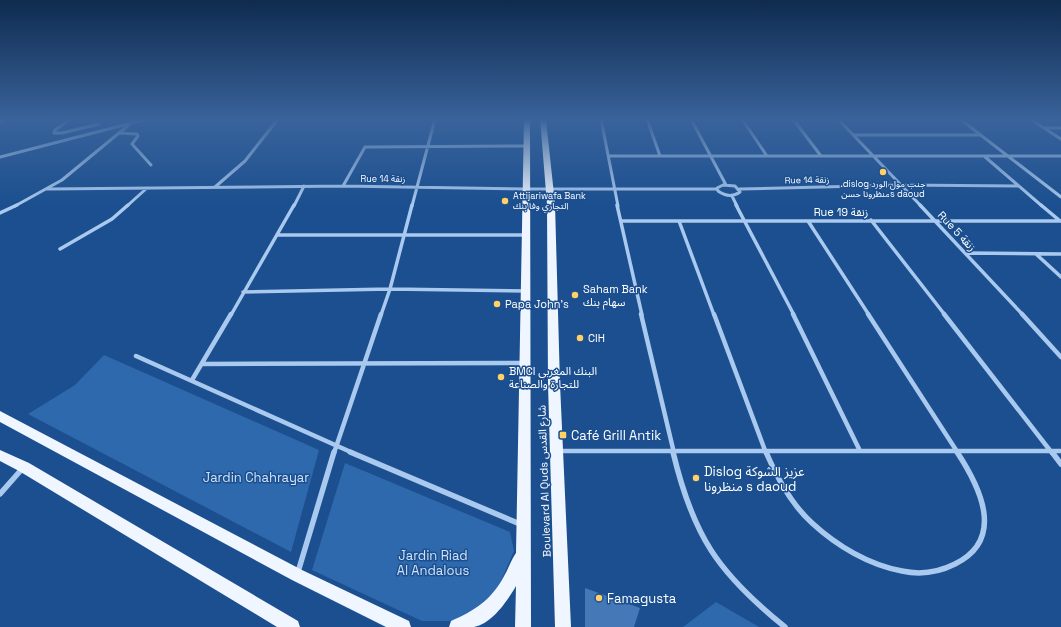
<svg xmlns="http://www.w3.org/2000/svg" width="1061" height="627" font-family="'Space Grotesk','Noto Sans Arabic',sans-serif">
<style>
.green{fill:#2e69ad}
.building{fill:#4478b7}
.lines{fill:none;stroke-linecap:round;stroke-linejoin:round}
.minor-far3{stroke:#a9c9ee;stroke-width:3}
.minor-far2{stroke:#a9c9ee;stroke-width:3.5}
.minor-far1{stroke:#a9c9ee;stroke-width:4.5}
.minor{stroke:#a9c9ee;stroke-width:5.5}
.primary{fill:#f0f6ff;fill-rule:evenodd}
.poi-dot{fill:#ffd166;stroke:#1b4f8f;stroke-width:1.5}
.labels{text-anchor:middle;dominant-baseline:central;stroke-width:3;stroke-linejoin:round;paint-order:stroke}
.far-street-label{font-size:9px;fill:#fff;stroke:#1b4f8f}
.far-poi-label{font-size:9px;fill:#fff;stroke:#1b4f8f}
.street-label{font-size:11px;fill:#fff;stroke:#1b4f8f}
.poi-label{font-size:11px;fill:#fff;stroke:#1b4f8f;text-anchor:start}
.near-poi-label{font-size:13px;fill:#fff;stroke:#1b4f8f;text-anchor:start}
.near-park-label{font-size:13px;fill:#cfe3fa;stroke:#1b4f8f}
</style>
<rect width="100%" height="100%" fill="#1b4f8f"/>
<path class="green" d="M 104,355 L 319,450 L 291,552 L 28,414 L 75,385 Z
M 345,463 L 510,532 L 514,551 L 493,599 L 467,618 L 449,621 L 422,621 L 312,570 Z
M 716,602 L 759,627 L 683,627 Z"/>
<path class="building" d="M 585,588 L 640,608 L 634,627 L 585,627 Z"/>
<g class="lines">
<path class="minor-far3" d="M 71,119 L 55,130 L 54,133 L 62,133 L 99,124
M 601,119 L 618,206
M 647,119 L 660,156
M 691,119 L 726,185
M 742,119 L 767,156
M 743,119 L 839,119
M 793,119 L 821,156
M 838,119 L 921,206
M 960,119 L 1061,197
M 1030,119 L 1061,139
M 0,122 L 6,119
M 1045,128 L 1061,128
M 119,133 L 137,134 L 138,136 L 132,144 L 151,165
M 854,135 L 981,135
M 610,156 L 1061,156
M 984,156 L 1042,206
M 0,157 L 147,119
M 723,185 L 735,186 L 740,192 C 733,197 725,196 718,191 L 717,188 Z
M 343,186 L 365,147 L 526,146
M 215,187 L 245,161 L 278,119
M 48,189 L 343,186 L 526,189 L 717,189
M 739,189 L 901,185 L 1019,186
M 732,196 L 737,206
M 15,206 L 62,180 L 136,119
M 127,206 L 147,188
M 294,206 L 304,186
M 412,206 L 435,119"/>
<path class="minor-far2" d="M 617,205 L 642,315
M 736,205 L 794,315
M 920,205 L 1023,315
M 1041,205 L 1060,221
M 0,213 L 17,205
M 871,220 L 945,315
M 621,221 L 1061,221
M 679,221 L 714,315
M 808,221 L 869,315
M 278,235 L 525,235
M 60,249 L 112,219 L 128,205
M 966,253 L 1061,254
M 1036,254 L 1061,277
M 243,292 L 390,289 L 526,291
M 231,315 L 294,205
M 381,315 L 390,289 L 412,205"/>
<path class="minor-far1" d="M 641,314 L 674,453
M 714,314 L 766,453
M 793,314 L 860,451
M 868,314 L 958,453
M 944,314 L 1052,453
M 1022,314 L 1061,357
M 136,356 L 353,453
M 202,364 L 524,363
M 192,380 L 231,314
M 559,451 L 1061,451
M 334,453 L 381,314"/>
<path class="minor" d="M 350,452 L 520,524
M 673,452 C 693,536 718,573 785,627
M 766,452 C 777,478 791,504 812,523 C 837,546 869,565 902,571 C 920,575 939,572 955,564 C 1006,539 980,487 957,452
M 1052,452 L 1061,464
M 0,494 L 22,469
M 298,572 L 334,452"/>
<path class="primary" d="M 524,119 L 530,119 L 531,627 L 515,627 L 516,586 C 508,600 492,624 474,627 C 466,627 457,627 449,627 L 451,621 C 474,611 491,600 503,578 C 508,570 511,560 516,553 Z
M 540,119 L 546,119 L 555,204 L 560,384 L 571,627 L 555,627 L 548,384 L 547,204 Z
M 0,411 L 302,570 L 409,621 L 411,627 L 386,627 L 292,580 L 0,422 Z
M 0,450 L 29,463 L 298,621 L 300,627 L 277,627 L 19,471 L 0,461 Z"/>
</g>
<linearGradient id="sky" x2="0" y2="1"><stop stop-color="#0f2b4f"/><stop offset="0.58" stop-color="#39639b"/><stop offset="1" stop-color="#39639b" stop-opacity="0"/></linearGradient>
<rect width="1061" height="206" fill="url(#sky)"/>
<g class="poi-dot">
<circle cx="883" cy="172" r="4"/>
<circle cx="505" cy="201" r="4"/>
<circle cx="575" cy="295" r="4"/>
<circle cx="497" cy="304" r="4"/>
<circle cx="580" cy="338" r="4"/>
<circle cx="501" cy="377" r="4"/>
<rect x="559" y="431" width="8" height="8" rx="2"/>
<circle cx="696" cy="478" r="4"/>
<circle cx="599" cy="598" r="4"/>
</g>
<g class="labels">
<g class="far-street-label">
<text x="383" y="179">Rue 14 زنقة</text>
<text transform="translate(807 180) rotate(-1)">Rue 14 زنقة</text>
</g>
<g class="far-poi-label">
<text x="883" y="184">.dislog جنب مول الورد<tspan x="883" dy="10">منظرونا حسنs daoud</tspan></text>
<text x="513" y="196" text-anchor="start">Attijariwafa Bank<tspan x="513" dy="10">التجاري وفا بنك</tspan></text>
</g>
<g class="street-label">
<text x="841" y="212">Rue 19 زنقة</text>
<text transform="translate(957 231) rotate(47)">Rue 5 زنقة</text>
<text transform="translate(544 481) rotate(-92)">Boulevard Al Quds شارع القدس</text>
</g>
<g class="poi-label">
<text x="583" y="289">Saham Bank<tspan x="583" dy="13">سهام بنك</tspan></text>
<text x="505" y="304">Papa John's</text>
<text x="588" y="338">CIH</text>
<text x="509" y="371">BMCI البنك المغربي<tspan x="509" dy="13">للتجارة والصناعة</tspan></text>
</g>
<g class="near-poi-label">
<text x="571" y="435">Café Grill Antik</text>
<text x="704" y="471">Dislog عزيز الشوكة<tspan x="704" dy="15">منظرونا s daoud</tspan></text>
<text x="607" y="598">Famagusta</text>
</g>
<g class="near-park-label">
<text x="256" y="477">Jardin Chahrayar</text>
<text x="433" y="555">Jardin Riad<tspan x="433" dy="15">Al Andalous</tspan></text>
</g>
</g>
</svg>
